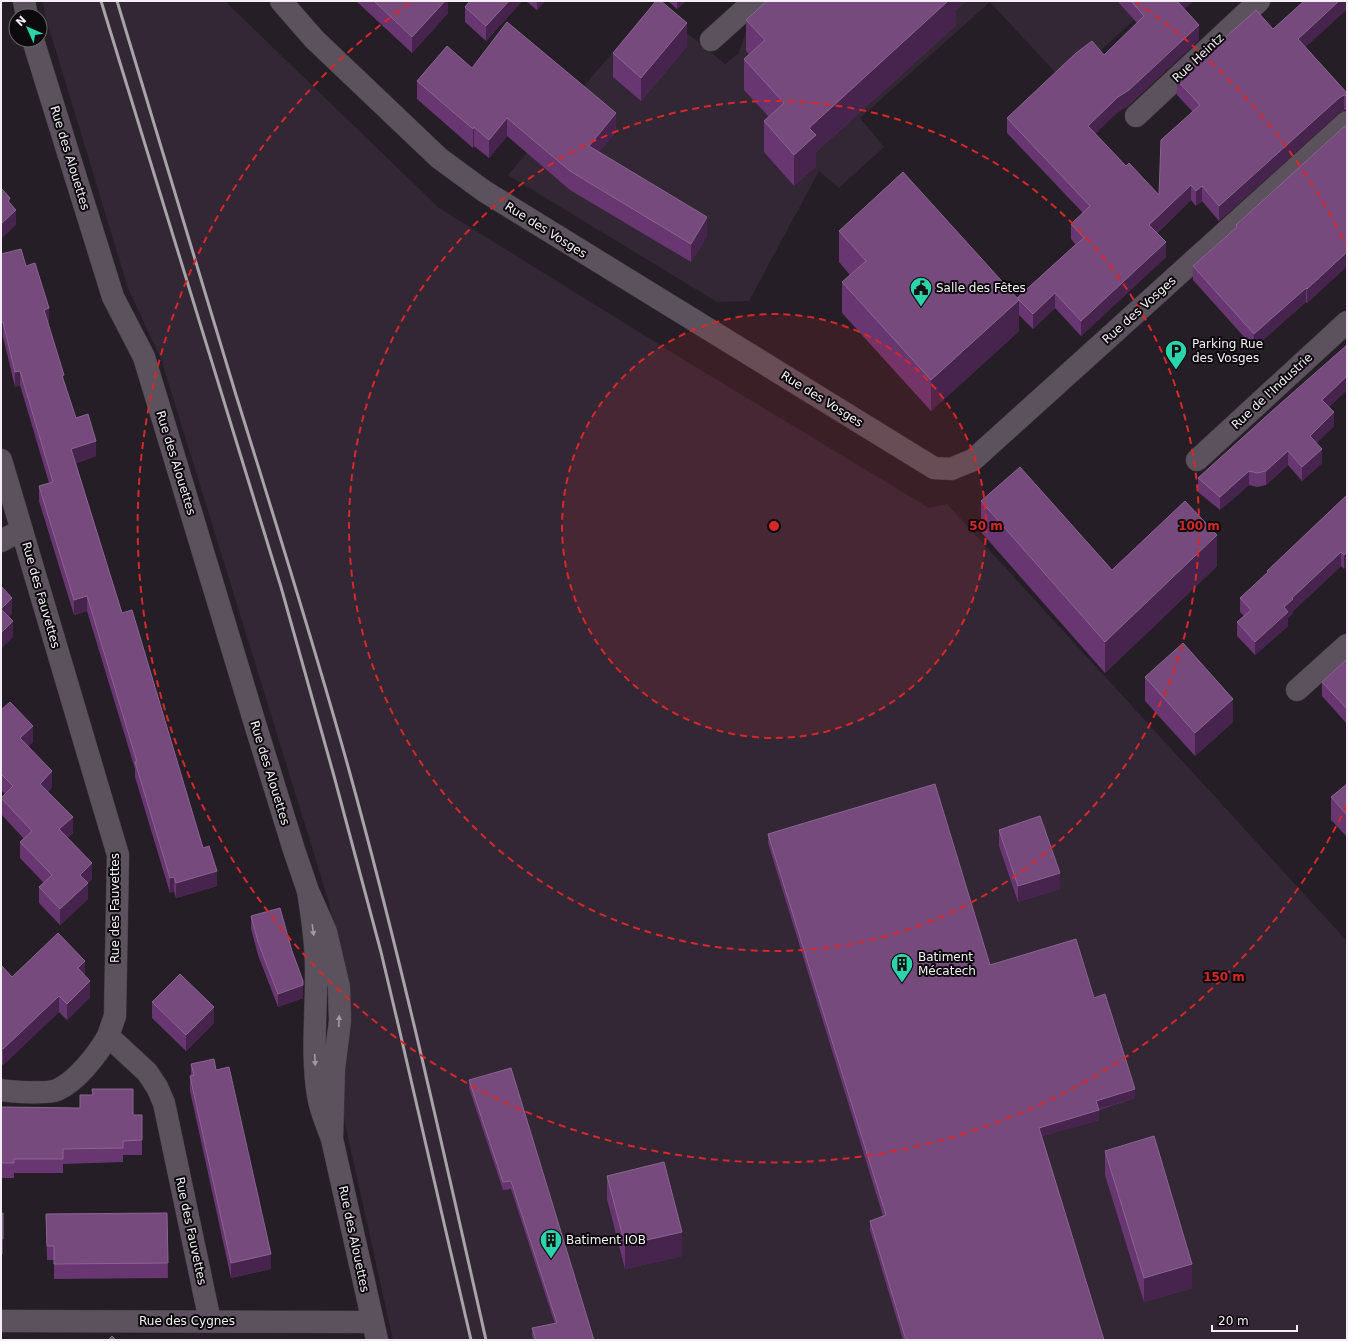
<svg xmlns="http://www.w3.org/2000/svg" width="1348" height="1341" font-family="'DejaVu Sans',sans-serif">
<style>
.built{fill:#332735}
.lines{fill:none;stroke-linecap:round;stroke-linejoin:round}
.minor-casing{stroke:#413b42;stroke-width:23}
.minor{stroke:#5b525d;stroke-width:22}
.rail{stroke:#a8a2a9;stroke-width:3}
.wall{fill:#683670}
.shaded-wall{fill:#47244d}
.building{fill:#774a7e;stroke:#8a6491}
.oneway{fill:#a099a1}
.ring{fill:none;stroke:#d62828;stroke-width:2;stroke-dasharray:7 5}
.labels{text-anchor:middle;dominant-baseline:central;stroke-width:4;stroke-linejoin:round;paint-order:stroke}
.street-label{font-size:12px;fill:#f4eff5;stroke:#0d0a0e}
.poi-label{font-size:12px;fill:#f4eff5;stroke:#0d0a0e;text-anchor:start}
.centre{fill:#d62828;stroke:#0d0a0e;stroke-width:2}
.ring-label{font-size:12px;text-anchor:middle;font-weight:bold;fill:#d62828;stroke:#0d0a0e;stroke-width:4;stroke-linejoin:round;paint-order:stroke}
</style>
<rect width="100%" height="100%" fill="#261e27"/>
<path class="built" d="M 43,1 L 226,1 L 230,6 L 439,208 L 689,363 L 929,508 L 947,504 L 1347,941 L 1347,1340 L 393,1340 L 340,1101 L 351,1012 L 328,899 L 162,362 L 128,288 L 45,15 Z
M 770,1 L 1117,1 L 1134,20 L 1065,83 L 990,2 L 860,118 L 884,147 L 839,188 L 819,171 L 749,301 L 717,302 L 508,175 L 653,5 L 725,64 L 738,54 L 752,17 Z"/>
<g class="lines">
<g class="minor-casing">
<path id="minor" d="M 24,1 L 27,16
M 281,1 L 314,39 L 439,158 L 484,191 L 934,468 L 951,469 L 973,460 L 1347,122
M 33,40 L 113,297 L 144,357 L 256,727 L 294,850 L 308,891 L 326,932 L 339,987 L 340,1021 L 334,1069 L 332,1139 C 327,1125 320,1110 318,1095 C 311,1053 317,1010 316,967 C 316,942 312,916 308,891
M 711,40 L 754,1
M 1136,116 L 1259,1
M 1,460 L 118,855 L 115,1016 L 108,1036 L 147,1072 L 157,1087 L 164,1103 L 210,1321
M 1197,460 L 1347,322
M 1,541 L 22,530
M 1297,690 L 1347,645
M 1,1090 C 12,1092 48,1094 57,1090 C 76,1082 98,1054 108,1036
M 332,1139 L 377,1340
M 1,1321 L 372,1322"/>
</g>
<use href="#minor" class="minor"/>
<path class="rail" d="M 101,1 L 281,587 L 334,776 L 381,952 L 399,1028 L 471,1340
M 117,1 C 157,132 196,264 236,395 C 275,520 314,644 349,770 C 401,958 443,1149 486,1340"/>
</g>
<path class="wall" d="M 356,1 L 448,1 L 448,13 L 412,53 Z
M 470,1 L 522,1 L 486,41 L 465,22 L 465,7 Z
M 526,1 L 545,1 L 537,10 Z
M 668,1 L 686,1 L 677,9 Z
M 965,1 L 965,2 L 956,10 L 956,25 L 816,152 L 816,166 L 794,186 L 764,152 L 764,121 L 769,117 L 744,90 L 744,59 L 749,54 L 746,51 L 746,20 Z
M 1117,1 L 1193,1 L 1184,9 L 1199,40 L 1129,105 L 1118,112 L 1095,133 L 1126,166 L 1159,195 L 1193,112 L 1177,95 L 1177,80 L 1217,45 L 1273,29 L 1347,1 L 1347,9 L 1305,47 L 1347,93 L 1347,110 L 1344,110 L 1339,113 L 1219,221 L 1202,201 L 1196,206 L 1191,200 L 1157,233 L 1166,257 L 1081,336 L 1055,308 L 1033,329 L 1019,315 L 1019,331 L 931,411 L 842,313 L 842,282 L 850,275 L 839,262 L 839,231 L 1017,298 L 1076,245 L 1071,239 L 1071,224 L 1083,213 L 1007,133 L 1007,118 L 1104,55 L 1137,23 Z
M 687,46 L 641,101 L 613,77 L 613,53 Z
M 472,68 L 616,132 L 599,152 L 707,236 L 691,262 L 570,190 L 507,136 L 489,158 L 474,146 L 473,148 L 417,99 L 417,81 Z
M 1347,124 L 1347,266 L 1307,303 L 1306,302 L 1254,348 L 1193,280 L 1193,266 L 1236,228 L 1236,225 Z
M 1,254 L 26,266 L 49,323 L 48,324 L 64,380 L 76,418 L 96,456 L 76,463 L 122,613 L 217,886 L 176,898 L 174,891 L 170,893 L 135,777 L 135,769 L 87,611 L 74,615 L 39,501 L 39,486 L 49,483 L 20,385 L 15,387 L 3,337 L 1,337 Z
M 1347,390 L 1329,407 L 1334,426 L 1316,443 L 1322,463 L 1302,481 L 1288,465 L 1266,485 L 1257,487 L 1249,485 L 1220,510 L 1198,492 L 1198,478 Z
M 1347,495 L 1344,569 L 1341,566 L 1293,611 L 1293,613 L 1288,618 L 1288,626 L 1255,655 L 1237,636 L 1237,622 L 1244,616 L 1240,612 L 1240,598 L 1267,573 L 1267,571 Z
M 981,501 L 1112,570 L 1217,566 L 1105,673 L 981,532 Z
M 1347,659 L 1347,724 L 1322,696 L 1322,682 Z
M 1145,677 L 1233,722 L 1195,756 L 1145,701 Z
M 1,710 L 33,742 L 28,746 L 52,787 L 48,792 L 73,833 L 67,838 L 92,879 L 88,883 L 88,899 L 60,925 L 39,903 L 39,887 L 44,883 L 20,858 L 20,842 L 24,839 L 1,814 L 1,798 L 5,794 L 1,790 Z
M 1347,784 L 1347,837 L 1331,820 L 1331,797 Z
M 999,830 L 1060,889 L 1018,902 L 999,846 Z
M 768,834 L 990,965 L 1094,998 L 1135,1098 L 1099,1110 L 1099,1120 L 1042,1136 L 1104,1340 L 903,1340 L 870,1230 L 870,1221 L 883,1216 L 768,843 Z
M 251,916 L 292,951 L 303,981 L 303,998 L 278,1007 L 258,955 L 251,929 Z
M 1,965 L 12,977 L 85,975 L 90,997 L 67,1020 L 59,1012 L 3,1065 L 1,1063 Z
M 152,1002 L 214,1023 L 186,1051 L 152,1018 Z
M 191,1064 L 216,1070 L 271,1269 L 231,1278 L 190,1091 L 190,1076 L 191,1075 Z
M 469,1080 L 594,1340 L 534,1340 L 532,1337 L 532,1328 L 555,1324 L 511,1189 L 503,1190 L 469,1088 Z
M 92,1089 L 133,1115 L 142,1115 L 142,1155 L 123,1155 L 123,1162 L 63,1164 L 63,1173 L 14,1173 L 14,1178 L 1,1178 L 1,1107 L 80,1108 L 92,1095 Z
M 1105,1151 L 1192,1288 L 1144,1302 L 1105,1175 Z
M 607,1176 L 682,1256 L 625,1269 L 607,1199 Z
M 1,1213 L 3,1213 L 3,1254 L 1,1254 Z
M 167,1213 L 168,1278 L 54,1279 L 54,1260 L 47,1260 L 46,1214 Z"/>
<path class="shaded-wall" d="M 445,1 L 448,1 L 448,13 L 412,53 L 412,37 Z
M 509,1 L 522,1 L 486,41 L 486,26 Z
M 537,1 L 545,1 L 537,10 Z
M 677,1 L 686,1 L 677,9 Z
M 948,1 L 965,1 L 965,2 L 956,10 L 956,25 L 816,152 L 816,166 L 794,186 L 794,155 L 809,128 Z
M 1177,1 L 1193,1 L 1177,16 Z
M 1339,1 L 1347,1 L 1347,9 L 1298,54 L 1298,39 Z
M 687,23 L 687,46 L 641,101 L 641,78 Z
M 1199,25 L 1199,40 L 1129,105 L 1118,112 L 1088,141 L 1088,126 L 1118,97 Z
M 1344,95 L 1344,110 L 1339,113 L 1219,221 L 1219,206 L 1339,98 Z
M 616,113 L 616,132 L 589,164 L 589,146 Z
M 507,118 L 507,136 L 489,158 L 489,140 Z
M 474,127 L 474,146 L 473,148 L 473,129 Z
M 1191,185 L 1191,200 L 1149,240 L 1149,225 Z
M 1202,186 L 1202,201 L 1196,206 L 1196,191 Z
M 10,198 L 10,213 L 8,201 Z
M 16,210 L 16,225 L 1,239 L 1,224 Z
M 707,217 L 707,236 L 691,262 L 691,244 Z
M 1166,242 L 1166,257 L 1081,336 L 1081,321 Z
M 1347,252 L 1347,266 L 1307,303 L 1307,289 Z
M 1306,288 L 1306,302 L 1254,348 L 1254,334 Z
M 1055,293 L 1055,308 L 1033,329 L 1033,314 Z
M 1019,300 L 1019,331 L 931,411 L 931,380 Z
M 49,308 L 49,323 L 44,325 L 44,310 Z
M 3,322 L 3,337 L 1,337 L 1,323 Z
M 20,371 L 20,385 L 15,387 L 15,372 Z
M 1347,376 L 1347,390 L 1322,414 L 1322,400 Z
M 1334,412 L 1334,426 L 1310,450 L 1310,436 Z
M 96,441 L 96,456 L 71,464 L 71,449 Z
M 1322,449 L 1322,463 L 1302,481 L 1302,467 Z
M 1288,451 L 1288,465 L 1266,485 L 1266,471 Z
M 1249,471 L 1249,485 L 1220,510 L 1220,497 Z
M 1217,535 L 1217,566 L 1105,673 L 1105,642 Z
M 1341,552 L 1341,566 L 1293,611 L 1293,613 L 1288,618 L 1288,626 L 1255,655 L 1255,642 L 1292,598 Z
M 1347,552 L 1347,566 L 1344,569 L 1344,555 Z
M 87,596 L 87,611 L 74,615 L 74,600 Z
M 12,598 L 12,614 L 1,625 L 1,609 Z
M 13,621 L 13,637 L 1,649 L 1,633 Z
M 1233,699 L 1233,722 L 1195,756 L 1195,733 Z
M 33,726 L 33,742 L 20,754 L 20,738 Z
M 52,771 L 52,787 L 40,800 L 40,784 Z
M 73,817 L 73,833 L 59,845 L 59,829 Z
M 92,863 L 92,879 L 88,883 L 88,899 L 60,925 L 60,909 L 80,875 Z
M 217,871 L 217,886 L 176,898 L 176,883 Z
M 1060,873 L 1060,889 L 1018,902 L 1018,886 Z
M 174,877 L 174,891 L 170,893 L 170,878 Z
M 85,961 L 85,977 L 78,968 Z
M 90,981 L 90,997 L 67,1020 L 67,1004 Z
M 303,985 L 303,998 L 278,1007 L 278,994 Z
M 59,996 L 59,1012 L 3,1065 L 3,1049 Z
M 214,1007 L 214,1023 L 186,1051 L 186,1035 Z
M 1135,1089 L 1135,1098 L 1096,1110 L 1096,1101 Z
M 1099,1110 L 1099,1120 L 1039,1137 L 1039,1128 Z
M 682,1232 L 682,1256 L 625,1269 L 625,1245 Z
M 271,1254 L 271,1269 L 231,1278 L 231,1263 Z
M 1192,1264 L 1192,1288 L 1144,1302 L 1144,1278 Z"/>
<path class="building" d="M 374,1 L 445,1 L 412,37 Z
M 470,1 L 509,1 L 486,26 L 465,7 Z
M 656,1 L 661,1 L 687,23 L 641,78 L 613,53 Z
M 767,1 L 948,1 L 809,128 L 816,135 L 794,155 L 764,121 L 784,103 L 744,59 L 765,40 L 746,20 Z
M 1131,1 L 1177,1 L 1199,25 L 1129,90 L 1118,97 L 1088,126 L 1126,166 L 1129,163 L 1159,195 L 1161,140 L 1200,105 L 1177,80 L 1215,44 L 1217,45 L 1256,10 L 1273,29 L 1304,1 L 1339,1 L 1298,39 L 1347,93 L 1347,95 L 1344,95 L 1339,98 L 1219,206 L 1202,186 L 1196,191 L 1191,185 L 1149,225 L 1166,242 L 1081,321 L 1055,293 L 1033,314 L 1017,298 L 1073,247 L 1084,238 L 1071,224 L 1090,206 L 1007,118 L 1076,53 L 1092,41 L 1104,55 L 1144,16 Z
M 507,22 L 616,113 L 589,146 L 707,217 L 691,244 L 570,171 L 507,118 L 489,140 L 474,127 L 473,129 L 417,81 L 447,46 L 472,68 Z
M 1347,124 L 1347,252 L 1307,289 L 1306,288 L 1254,334 L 1193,266 L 1237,227 L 1236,225 Z
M 903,172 L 1019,300 L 931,380 L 842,282 L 866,261 L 839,231 Z
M 1,188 L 10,198 L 8,201 L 16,210 L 1,224 Z
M 21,249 L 26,266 L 35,263 L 49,308 L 44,310 L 64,375 L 62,376 L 76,418 L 88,414 L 96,441 L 71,449 L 122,613 L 132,610 L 203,848 L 209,846 L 217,871 L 176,883 L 174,877 L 170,878 L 135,762 L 137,762 L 87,596 L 74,600 L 39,486 L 53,482 L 20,371 L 15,372 L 3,322 L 1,323 L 1,254 Z
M 1347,345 L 1347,376 L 1322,400 L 1334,412 L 1310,436 L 1322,449 L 1302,467 L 1288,451 L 1266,471 L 1257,473 L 1249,471 L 1220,497 L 1198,478 L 1272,411 Z
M 1020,467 L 1112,570 L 1185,501 L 1217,535 L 1105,642 L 981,501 Z
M 1347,495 L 1347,552 L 1344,555 L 1341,552 L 1292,598 L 1293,599 L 1284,607 L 1288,612 L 1255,642 L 1237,622 L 1251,610 L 1240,598 L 1268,572 L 1267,571 Z
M 1,586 L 12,598 L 1,609 L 13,621 L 1,633 Z
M 1183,643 L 1233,699 L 1195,733 L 1145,677 Z
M 1347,659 L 1347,709 L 1322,682 Z
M 10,702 L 33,726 L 20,738 L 52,771 L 40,784 L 73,817 L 59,829 L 92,863 L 80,875 L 88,883 L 60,909 L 39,887 L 52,875 L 20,842 L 32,831 L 1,798 L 13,786 L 1,774 L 1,710 Z
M 935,784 L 990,965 L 1076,939 L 1094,998 L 1105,994 L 1135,1089 L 1096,1101 L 1099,1110 L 1039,1128 L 1104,1340 L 906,1340 L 870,1221 L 886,1215 L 768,834 Z
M 1347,784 L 1347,815 L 1331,797 Z
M 1040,816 L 1060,873 L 1018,886 L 999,830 Z
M 280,908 L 292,951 L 303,981 L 303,985 L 278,994 L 258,942 L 251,916 Z
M 58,933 L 85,961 L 78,968 L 90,981 L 67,1004 L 59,996 L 3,1049 L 1,1047 L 1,965 L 12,977 Z
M 180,974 L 214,1007 L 186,1035 L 152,1002 Z
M 214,1059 L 216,1070 L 229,1067 L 271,1254 L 231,1263 L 190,1076 L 194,1075 L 191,1064 Z
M 511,1068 L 594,1340 L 536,1340 L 532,1328 L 557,1323 L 511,1181 L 503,1182 L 469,1080 Z
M 92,1089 L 133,1089 L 133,1115 L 142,1115 L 142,1140 L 123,1141 L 123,1148 L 63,1149 L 63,1159 L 14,1159 L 14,1163 L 1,1163 L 1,1107 L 80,1108 L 80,1095 L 93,1095 Z
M 1154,1136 L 1192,1264 L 1144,1278 L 1105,1151 Z
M 664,1162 L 682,1232 L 625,1245 L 607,1176 Z
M 1,1213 L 3,1213 L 3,1239 L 1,1239 Z
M 167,1213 L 168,1263 L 54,1264 L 54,1246 L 47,1246 L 46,1214 Z
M 112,1336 L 116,1340 L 108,1340 Z"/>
<defs><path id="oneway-solid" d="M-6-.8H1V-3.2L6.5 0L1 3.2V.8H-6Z"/></defs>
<g class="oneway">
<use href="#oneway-solid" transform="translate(313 930) rotate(82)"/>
<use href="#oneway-solid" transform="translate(339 1021) rotate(-88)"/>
<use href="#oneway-solid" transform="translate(315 1060) rotate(87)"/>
</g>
<circle cx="774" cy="526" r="212" fill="#d62828" fill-opacity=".12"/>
<g class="ring">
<circle cx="774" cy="526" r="212"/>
<circle cx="774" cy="526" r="425"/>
<path d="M1347 805A637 637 0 1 1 413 1M1135 1A637 637 0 0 1 1347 247"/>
</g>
<defs>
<g id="civic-pin" transform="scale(1.15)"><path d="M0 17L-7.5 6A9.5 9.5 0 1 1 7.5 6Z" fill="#2bd5ac" stroke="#0d0a0e"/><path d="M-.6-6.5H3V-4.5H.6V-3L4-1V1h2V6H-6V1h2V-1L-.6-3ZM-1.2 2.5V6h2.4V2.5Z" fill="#111"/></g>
<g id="parking-pin" transform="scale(1.15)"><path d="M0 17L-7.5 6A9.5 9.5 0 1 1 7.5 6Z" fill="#2bd5ac" stroke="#0d0a0e"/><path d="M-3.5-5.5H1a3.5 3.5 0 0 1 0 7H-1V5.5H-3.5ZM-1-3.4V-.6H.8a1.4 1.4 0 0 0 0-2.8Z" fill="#111"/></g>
<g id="building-pin" transform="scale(1.15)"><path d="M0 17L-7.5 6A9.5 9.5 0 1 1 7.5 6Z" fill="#2bd5ac" stroke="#0d0a0e"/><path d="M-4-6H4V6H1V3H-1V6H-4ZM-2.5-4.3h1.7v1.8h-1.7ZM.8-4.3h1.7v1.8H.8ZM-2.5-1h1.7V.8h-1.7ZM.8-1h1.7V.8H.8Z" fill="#111"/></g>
</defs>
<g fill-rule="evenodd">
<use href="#civic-pin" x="921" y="288"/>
<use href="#parking-pin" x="1176" y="351"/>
<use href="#building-pin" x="902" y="964"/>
<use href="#building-pin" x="551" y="1240"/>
</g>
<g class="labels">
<g class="street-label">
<text transform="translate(1198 58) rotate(-43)">Rue Heintz</text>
<text transform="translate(70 158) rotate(73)">Rue des Alouettes</text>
<text transform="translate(546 230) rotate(32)">Rue des Vosges</text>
<text transform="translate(1139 310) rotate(-42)">Rue des Vosges</text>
<text transform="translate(1272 391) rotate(-43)">Rue de l'Industrie</text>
<text transform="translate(822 399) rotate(32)">Rue des Vosges</text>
<text transform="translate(176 463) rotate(73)">Rue des Alouettes</text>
<text transform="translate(41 595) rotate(74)">Rue des Fauvettes</text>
<text transform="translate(270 773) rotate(73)">Rue des Alouettes</text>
<text transform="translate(115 908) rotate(-90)">Rue des Fauvettes</text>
<text transform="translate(191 1231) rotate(78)">Rue des Fauvettes</text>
<text transform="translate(354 1239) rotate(78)">Rue des Alouettes</text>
<text x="187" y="1321">Rue des Cygnes</text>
</g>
<g class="poi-label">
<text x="936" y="288">Salle des Fêtes</text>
<text x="1192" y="344">Parking Rue<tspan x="1192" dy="14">des Vosges</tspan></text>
<text x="918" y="957">Batiment<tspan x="918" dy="14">Mécatech</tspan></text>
<text x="566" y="1240">Batiment IOB</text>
</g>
</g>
<circle cx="774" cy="526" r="6" class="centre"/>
<g class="ring-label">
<text x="986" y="530">50 m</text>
<text x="1199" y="530">100 m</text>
<text x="1224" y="981">150 m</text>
</g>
<rect width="1348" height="1341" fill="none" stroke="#f4eff5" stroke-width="4"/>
<g transform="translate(28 28) rotate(315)"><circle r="19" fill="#0d0a0e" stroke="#69666a"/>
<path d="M0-3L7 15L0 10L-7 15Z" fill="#2bd5ac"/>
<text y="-6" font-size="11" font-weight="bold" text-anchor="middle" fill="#f4eff5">N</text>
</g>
<path d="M1212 1325v6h85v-6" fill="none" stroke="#f4eff5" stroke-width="2"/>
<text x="1218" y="1325" font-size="12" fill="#f4eff5" stroke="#0d0a0e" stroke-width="3" paint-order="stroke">20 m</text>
</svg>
